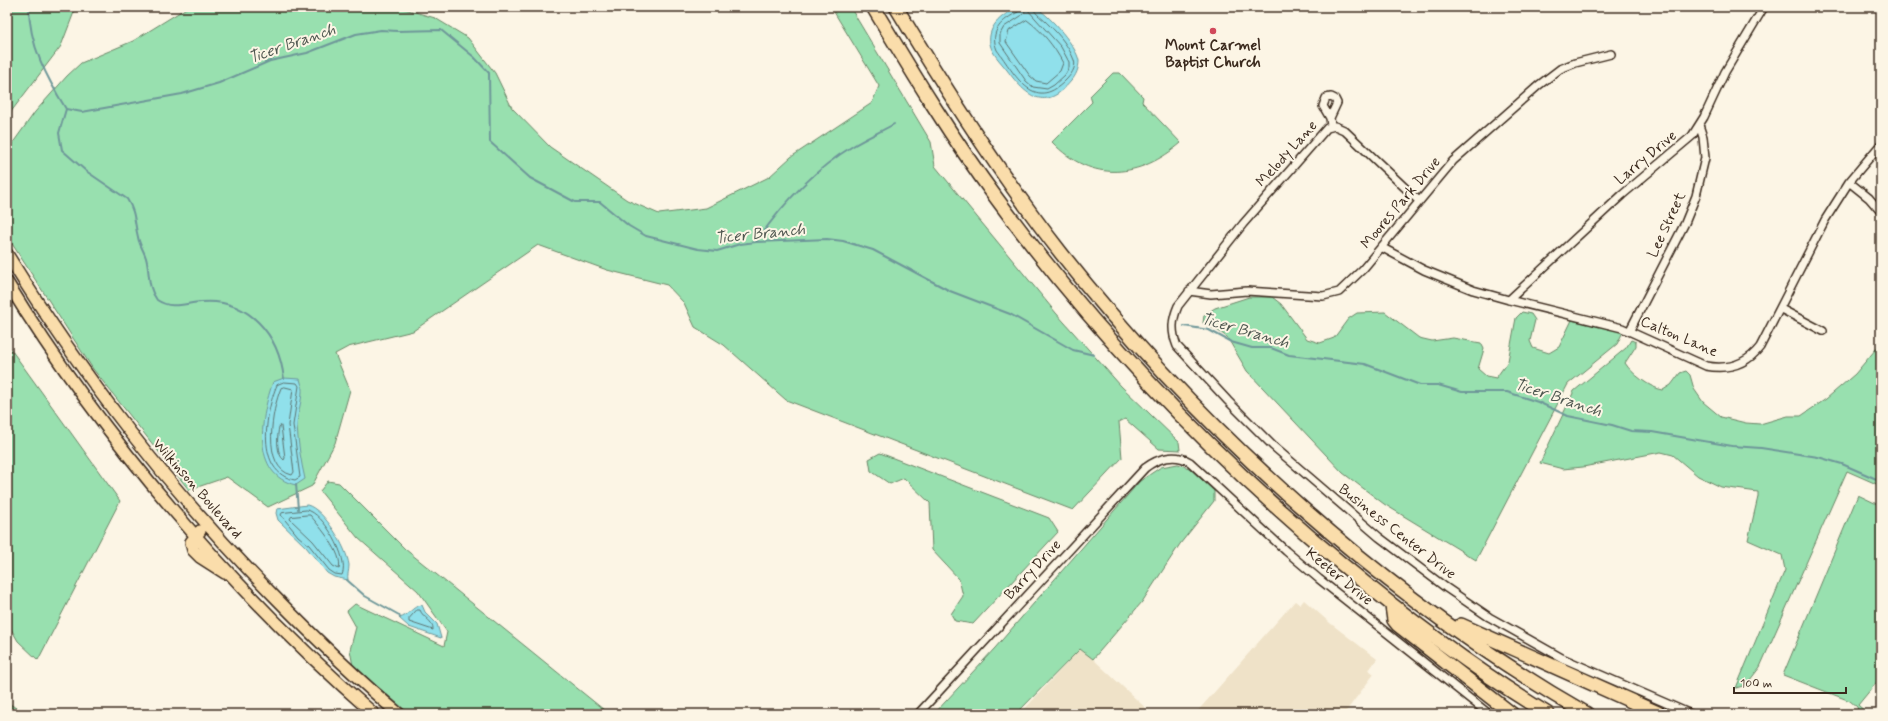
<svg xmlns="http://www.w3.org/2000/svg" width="1888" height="721" font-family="Mynerve,sans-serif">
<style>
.built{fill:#efe2c8}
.green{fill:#98e0af;stroke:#6a8566}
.water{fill:#90e0eb;stroke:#6e9799}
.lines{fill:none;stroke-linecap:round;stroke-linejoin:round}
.shore{stroke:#5d7370;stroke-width:1}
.stream{stroke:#6e9799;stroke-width:2}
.minor-casing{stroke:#3b2a1e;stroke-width:10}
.primary-casing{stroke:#3b2a1e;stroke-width:14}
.motorway-casing{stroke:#3b2a1e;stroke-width:16}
.minor{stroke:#fcf5e5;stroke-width:7}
.primary{stroke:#faddab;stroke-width:11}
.motorway{stroke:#faddab;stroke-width:13}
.poi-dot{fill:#d1495b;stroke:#fcf5e5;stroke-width:1.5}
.labels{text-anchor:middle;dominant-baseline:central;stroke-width:4;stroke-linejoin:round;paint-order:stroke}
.poi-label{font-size:15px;font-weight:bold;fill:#3b2a1e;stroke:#fcf5e5}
.street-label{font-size:15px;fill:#3b2a1e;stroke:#fcf5e5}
.water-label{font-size:16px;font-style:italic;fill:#505851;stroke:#fcf5e5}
</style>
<rect width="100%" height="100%" fill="#fcf5e5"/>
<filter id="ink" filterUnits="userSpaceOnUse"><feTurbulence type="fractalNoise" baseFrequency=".025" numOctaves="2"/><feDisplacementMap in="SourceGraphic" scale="8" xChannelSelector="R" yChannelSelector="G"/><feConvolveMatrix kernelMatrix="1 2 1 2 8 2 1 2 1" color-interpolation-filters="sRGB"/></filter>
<g filter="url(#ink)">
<path class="built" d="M 1304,600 L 1330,623 L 1377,659 L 1369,670 L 1374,674 L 1344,714 L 1195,714 L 1295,601 L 1300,605 Z
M 1080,649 L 1093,659 L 1152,714 L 1020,714 Z"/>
<path class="green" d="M 7,7 L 76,7 L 61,46 L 7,117 Z
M 188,7 L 398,7 L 435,18 L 468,38 L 495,73 L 512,108 L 550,147 L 627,200 L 659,214 L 706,208 L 769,177 L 791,157 L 872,103 L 879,86 L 831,7 L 850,7 L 931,142 L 935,166 L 1056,313 L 1121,386 L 1179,442 L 1180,450 L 1159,449 L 1125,419 L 1119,422 L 1122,458 L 1073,510 L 786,400 L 724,345 L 695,327 L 684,303 L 667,285 L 607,270 L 538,245 L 413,331 L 348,347 L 335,354 L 350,390 L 335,443 L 312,486 L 268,507 L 227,477 L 189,490 L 93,369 L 7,236 L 7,151 L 35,112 L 67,76 L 81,63 L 133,41 Z
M 1113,73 L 1120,73 L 1143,97 L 1142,102 L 1181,143 C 1140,178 1092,184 1052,142 L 1092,102 L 1090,96 Z
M 1249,297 L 1272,297 L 1281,304 L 1307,339 L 1320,343 L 1334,338 L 1348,319 L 1357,313 L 1385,312 L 1419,338 L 1432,341 L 1453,338 L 1481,343 L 1484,349 L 1478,369 L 1486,376 L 1496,378 L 1508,361 L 1516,318 L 1522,312 L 1531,314 L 1535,320 L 1530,341 L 1533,348 L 1549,353 L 1559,347 L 1572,320 L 1623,332 L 1617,344 L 1568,384 L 1476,560 L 1384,504 L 1343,473 L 1247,371 L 1227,337 L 1217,330 L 1203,323 L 1204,315 L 1215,308 Z
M 1631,340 L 1636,342 L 1636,346 L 1625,363 C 1632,374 1650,388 1663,390 L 1671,385 L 1680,373 L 1686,371 L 1690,375 L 1694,389 L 1703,402 L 1721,417 L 1746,423 L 1760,424 L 1788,416 L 1801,416 L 1826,399 L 1855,374 L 1881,343 L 1881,486 L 1847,471 L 1760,667 L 1746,685 L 1736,688 L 1785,570 L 1782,555 L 1748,540 L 1758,497 L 1758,492 L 1721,487 L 1698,476 L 1673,455 L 1661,452 L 1583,467 L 1563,469 L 1540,463 L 1574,391 L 1626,348 Z
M 7,344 L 120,501 L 38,660 L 18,641 L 7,622 Z
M 880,453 L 1049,518 L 1058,532 L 973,624 L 955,621 L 951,614 L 963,596 L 959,579 L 932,550 L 930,503 L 904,478 L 890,484 L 871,471 L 869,459 Z
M 1178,464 L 1189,468 L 1214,491 L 1214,501 L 1180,544 L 1142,602 L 1093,659 L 1080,649 L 1016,714 L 934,714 L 995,648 L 1140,481 L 1161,467 Z
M 328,481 L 339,483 L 405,549 L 609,714 L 410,714 L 353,666 L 350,650 L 356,627 L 347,611 L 355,604 L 444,646 L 447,632 L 418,591 L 358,538 L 320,491 Z
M 1858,495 L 1881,506 L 1881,677 L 1858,705 L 1868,714 L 1859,714 L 1857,707 L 1850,701 L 1783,675 Z
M 7,702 L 25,714 L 7,714 Z"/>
<path class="water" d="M 1020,7 C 1025,7 1033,6 1038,9 C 1050,16 1077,47 1079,61 C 1079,68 1076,76 1071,81 C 1045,113 1026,96 1007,70 C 1001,62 992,54 990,44 C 987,25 1004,13 1020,7 Z
M 284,378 L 300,379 C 306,394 297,410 297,426 C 298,443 301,462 305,479 L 296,485 C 250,475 261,415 273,382 Z
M 307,505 C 324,509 347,548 349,565 C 349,571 347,575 348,580 L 334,577 L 327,573 L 306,547 L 278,520 L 276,513 L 277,509 Z
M 422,605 L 425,612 L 437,624 L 441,638 L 409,627 L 399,618 C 409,616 412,606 422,605 Z"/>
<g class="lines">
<path class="shore" d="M 1020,7 L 1018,12 C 1002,20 989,31 997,50 C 1015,74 1033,113 1065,81 C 1070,76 1077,68 1074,60 C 1069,47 1059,34 1049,25 C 1044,19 1034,14 1033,7
M 1027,9 L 1061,47 L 1069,62 L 1069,68 L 1065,75 L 1054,85 L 1047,89 L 1033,87 L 1026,81 L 1000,43 L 1000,34 L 1004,27 L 1021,16 Z
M 1027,20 C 1042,31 1054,46 1063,63 L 1060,71 L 1046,83 L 1036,81 L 1030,76 L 1006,42 L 1009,31 Z
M 284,382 L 297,383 L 299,386 L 293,425 L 300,477 L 295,480 C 255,473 265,412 277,385 Z
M 285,387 L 293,389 L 288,425 L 294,472 L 292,475 C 261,468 272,409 281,388 Z
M 281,426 L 285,458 L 284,460 C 276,454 277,437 279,427 Z
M 307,510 C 323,512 350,559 342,575 L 335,574 L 329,570 L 309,545 L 298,536 L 281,515 L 282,513 Z
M 307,515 L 310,515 C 319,526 344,554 339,569 L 333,566 L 313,541 L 290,519 L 291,517 Z
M 417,610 L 420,610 C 423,618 434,621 433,630 L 409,622 L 409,619 Z"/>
<path class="stream" d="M 29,7 C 29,45 47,78 66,109 L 82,112 L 182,94 L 219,83 L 270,61 L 307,53 L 356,34 L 381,30 L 397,31 L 441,30 L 474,57 L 489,73 L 490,142 L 530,178 L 575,202 L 600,202 L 629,226 L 646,236 L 698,249 L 717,251 L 740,244 L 756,242 L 827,239 L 843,241 L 873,250 L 950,291 L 1010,314 L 1073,350 L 1094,355
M 66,109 L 59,133 L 62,150 L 86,171 L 127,199 C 136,213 134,222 138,237 C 139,244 144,251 146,258 C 150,272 147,287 157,300 C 172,310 185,303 201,302 C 249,298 279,335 284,379
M 756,242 C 781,206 815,169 853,146 C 866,138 880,132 894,124
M 1184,326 L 1209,330 L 1231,342 L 1252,348 L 1271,348 L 1289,355 L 1365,364 L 1420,385 L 1438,385 L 1462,392 L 1507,392 L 1538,402 L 1568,416 L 1612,425 L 1631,431 L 1652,432 L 1732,446 L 1761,448 L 1818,457 L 1842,464 L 1881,481
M 296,484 L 298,509
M 347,580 L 365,596 L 399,615 L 400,618"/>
<g class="minor-casing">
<path id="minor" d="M 1330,118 L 1337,103 L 1335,99 L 1331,97 L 1326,98 L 1323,106 L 1330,118 L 1331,126
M 1849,182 L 1869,198 L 1881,212
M 1419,201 L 1344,130 L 1335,126 L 1327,128 L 1243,224 L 1178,306 C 1172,320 1171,331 1177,346 L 1228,401 L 1273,446 L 1379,537 L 1445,587 L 1489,617 L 1562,658 L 1691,714
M 1381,247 L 1424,270 L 1473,290 L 1509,300 L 1622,328 L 1706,366 C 1728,370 1746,365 1760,347 L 1825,220 L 1849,182 L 1881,144
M 1189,291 L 1211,294 L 1247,291 L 1323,296 L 1339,292 L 1363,269 L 1453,161 L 1539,85 L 1560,69 L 1575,63 L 1611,54
M 1509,300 L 1622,195 L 1692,136 L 1704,117 L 1725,72 L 1764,7
M 1781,309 L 1823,331
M 1630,330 L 1685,223 L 1696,196 L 1705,158 L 1703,137 L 1699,125
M 918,714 L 1145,468 C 1158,458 1175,453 1190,462 L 1286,551 L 1319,579 L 1489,714"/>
</g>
<g class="primary-casing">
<path id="primary" d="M 7,254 C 85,380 169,489 273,595 C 313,636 355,677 399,714
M 7,282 C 103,439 235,593 374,714
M 200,531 L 191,542 L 193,550 L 200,557 L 225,573"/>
</g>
<g class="motorway-casing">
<path id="motorway" d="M 873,7 C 912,72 951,137 997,199 C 1097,335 1213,457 1343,565 C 1408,619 1475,670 1548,714
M 896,7 C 947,92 1000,175 1061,253 C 1203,433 1388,600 1587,714
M 1392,606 L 1394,620 L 1398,625 L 1512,714
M 1461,625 L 1660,714"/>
</g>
<use href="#minor" class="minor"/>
<use href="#primary" class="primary"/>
<use href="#motorway" class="motorway"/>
</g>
</g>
<circle class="poi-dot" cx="1213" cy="31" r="4"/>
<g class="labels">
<g class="poi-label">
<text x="1213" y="46">Mount Carmel<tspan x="1213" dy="17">Baptist Church</tspan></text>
</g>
<g class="street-label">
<text transform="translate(1287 154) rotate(-48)">Melody Lane</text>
<text transform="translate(1646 158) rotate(-40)">Larry Drive</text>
<text transform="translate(1401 203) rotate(-50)">Moores Park Drive</text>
<text transform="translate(1667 225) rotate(-65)">Lee Street</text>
<text transform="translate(1679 337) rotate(23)">Calton Lane</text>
<text transform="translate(197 489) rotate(49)">Wilkinson Boulevard</text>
<text transform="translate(1397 532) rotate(38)">Business Center Drive</text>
<text transform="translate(1033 570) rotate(-47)">Barry Drive</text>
<text transform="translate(1339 577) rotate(39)">Keeter Drive</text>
</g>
<g class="water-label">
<text transform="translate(292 44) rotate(-19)">Ticer Branch</text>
<text transform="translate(760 234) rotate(-6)">Ticer Branch</text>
<text transform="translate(1245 331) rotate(16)">Ticer Branch</text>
<text transform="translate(1558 398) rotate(18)">Ticer Branch</text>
</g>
</g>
<rect width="1888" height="721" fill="none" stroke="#fcf5e5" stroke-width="24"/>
<rect x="12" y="12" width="1864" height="697" fill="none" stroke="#3b2a1e" stroke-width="1.5" filter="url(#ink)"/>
<path d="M1734 687v6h112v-6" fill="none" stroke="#3b2a1e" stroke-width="2"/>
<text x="1740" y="687" font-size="12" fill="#3b2a1e" stroke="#fcf5e5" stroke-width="3" paint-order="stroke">100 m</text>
</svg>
